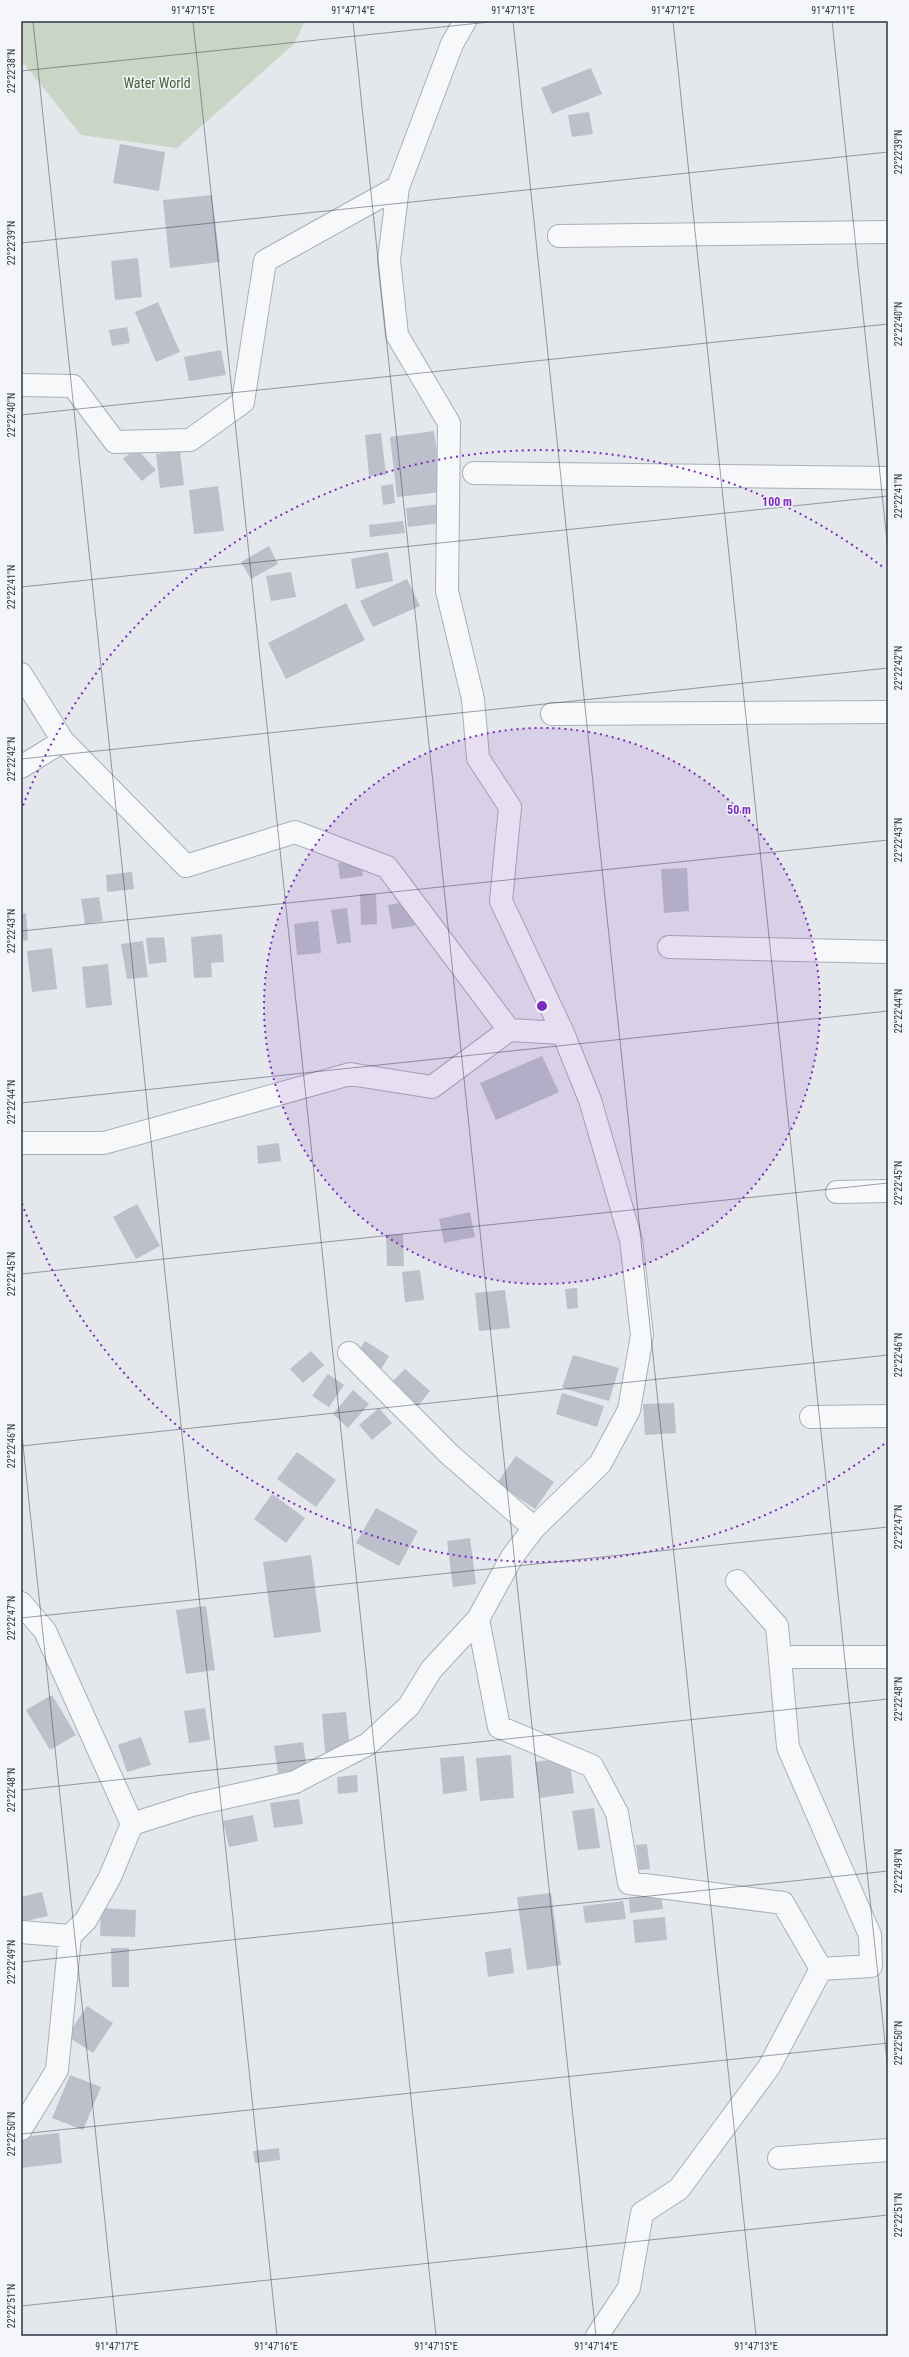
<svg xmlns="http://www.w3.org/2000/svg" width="909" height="2357" viewBox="0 0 909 2357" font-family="'Roboto Condensed',sans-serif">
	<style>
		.green { fill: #c9d6c5 }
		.building { fill: #bbc0ca }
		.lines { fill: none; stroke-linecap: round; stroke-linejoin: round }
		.street-casing { stroke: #a9aeb7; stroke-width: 24 }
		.street { stroke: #f7f8fa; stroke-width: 22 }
		.ticks { fill: none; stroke: #2b3445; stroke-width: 1; stroke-opacity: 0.45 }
		.ring { fill: none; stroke: #7b2cbf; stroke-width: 2; stroke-dasharray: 2 4 }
		.labels { text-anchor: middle; stroke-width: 3; stroke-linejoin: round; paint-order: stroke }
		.park-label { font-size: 14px; fill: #3f6138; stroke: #f4f6f9 }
		.centre { fill: #7b2cbf; stroke: #f4f6f9; stroke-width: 2 }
		.ring-label { font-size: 12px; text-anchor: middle; font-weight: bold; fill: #7b2cbf; stroke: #f4f6f9; stroke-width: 3; stroke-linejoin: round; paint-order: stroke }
		.neatline { fill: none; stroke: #2b3445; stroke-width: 1.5 }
		.ticks-label { font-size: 10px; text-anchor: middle; fill: #2b3445 }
	</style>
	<rect width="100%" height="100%" fill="#e4e7ec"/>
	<path class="green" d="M21 21H305L294 44 177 148 81 135 21 60Z"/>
	<path class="building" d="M591 68 602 94 552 114 541 88Z
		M589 112 593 134 572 137 568 115Z
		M120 144 165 152 159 191 113 183Z
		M212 195 220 262 170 268 163 200Z
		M138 258 142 297 115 300 111 261Z
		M158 302 180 352 156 362 135 312Z
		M127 327 130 343 112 346 109 330Z
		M221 350 226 375 189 381 184 357Z
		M434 431 442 492 397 497 390 437Z
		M381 433 386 475 369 476 365 435Z
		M136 448 156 470 142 481 123 459Z
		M180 451 184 485 160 488 156 454Z
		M393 484 395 503 383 505 381 486Z
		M218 486 224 531 194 534 189 490Z
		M440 504 442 523 408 527 406 508Z
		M403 521 405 533 370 537 369 525Z
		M269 546 278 564 251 579 241 562Z
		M388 552 393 581 356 589 351 559Z
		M291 572 296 597 271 601 266 576Z
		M407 579 420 606 373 627 360 601Z
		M346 603 365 640 286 679 268 643Z
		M362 861 363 876 340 879 338 863Z
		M687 868 689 911 664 913 661 869Z
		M132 872 134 889 107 892 106 875Z
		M360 894H376L377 924 361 925Z
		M99 897 103 921 85 924 81 899Z
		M411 901 415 926 392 929 388 905Z
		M347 908 351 942 337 944 331 910Z
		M26 913 28 940 21 941V914Z
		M318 921 321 953 297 955 294 924Z
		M222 934 224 962 211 963 212 977 194 978 191 937Z
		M164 937 167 962 149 964 146 938Z
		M143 941 148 977 127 979 121 944Z
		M52 948 57 989 32 992 27 951Z
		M108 964 112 1005 86 1008 82 967Z
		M542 1056 559 1092 496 1120 480 1083Z
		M279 1143 281 1161 258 1164 257 1146Z
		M137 1204 160 1246 136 1259 113 1217Z
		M470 1212 475 1237 444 1243 439 1219Z
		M403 1234 404 1266H387L386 1235Z
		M420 1270 424 1300 405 1302 402 1272Z
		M577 1288 578 1308 567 1309 565 1289Z
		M505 1290 510 1328 479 1331 475 1293Z
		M365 1341 389 1356 380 1371 355 1356Z
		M311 1351 324 1365 303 1383 290 1369Z
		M573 1355 619 1368 609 1401 562 1388Z
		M405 1369 430 1391 418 1406 392 1382Z
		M328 1374 344 1385 329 1407 312 1396Z
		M353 1390 369 1404 348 1428 333 1414Z
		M562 1393 604 1406 597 1427 556 1414Z
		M674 1403 676 1433 645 1435 643 1404Z
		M379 1408 392 1423 372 1440 359 1425Z
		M297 1452 336 1480 316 1507 277 1479Z
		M516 1456 554 1482 535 1509 497 1483Z
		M272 1494 305 1518 286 1543 254 1519Z
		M376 1508 418 1531 399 1566 356 1543Z
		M470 1538 476 1584 453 1587 447 1541Z
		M311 1555 321 1632 274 1638 263 1562Z
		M206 1606 215 1670 186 1674 176 1610Z
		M52 1695 76 1735 50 1750 26 1710Z
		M205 1708 210 1740 189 1743 184 1711Z
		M346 1712 350 1749 325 1752 322 1714Z
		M141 1737 151 1765 127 1772 118 1745Z
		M303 1742 307 1769 278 1773 274 1746Z
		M511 1755 514 1798 480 1801 476 1758Z
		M464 1756 467 1791 443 1794 440 1758Z
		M569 1757 574 1793 540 1798 535 1762Z
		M357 1775 358 1792 338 1794 337 1777Z
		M299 1799 303 1824 274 1828 270 1803Z
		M594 1808 600 1848 578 1850 572 1811Z
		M253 1815 258 1841 229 1847 223 1821Z
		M647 1844 650 1869 639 1870 636 1845Z
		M42 1892 48 1916 21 1922V1897Z
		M551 1893 561 1965 527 1970 517 1897Z
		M661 1895 663 1909 630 1913 629 1899Z
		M623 1901 626 1919 585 1923 583 1906Z
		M101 1908 136 1910 135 1937 100 1936Z
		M665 1917 667 1940 635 1943 633 1920Z
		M111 1948H129V1987H112Z
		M511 1948 514 1973 488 1977 485 1952Z
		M87 2006 113 2023 93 2053 67 2036Z
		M70 2075 101 2087 83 2130 52 2118Z
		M59 2133 62 2163 21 2168V2137Z
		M279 2148 280 2160 255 2163 253 2151Z"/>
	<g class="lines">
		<g class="street-casing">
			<path id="street" d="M465 21 452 44 398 187 389 260 397 335 449 423 447 591 473 699 478 758 510 807 501 901 563 1033 590 1100 631 1240 642 1335 629 1410 600 1464 534 1528
				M559 236 888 232
				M21 385 73 386 115 442 190 440 243 402 265 261 398 187
				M474 473 888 478
				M21 674 63 741 186 866 295 832 387 867 509 1030
				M552 714 888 712
				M21 767 63 741
				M669 947 888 952
				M21 1143H104L350 1074 432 1087 509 1030 563 1033
				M837 1192 888 1191
				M811 1417 888 1416
				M737 1581 777 1626 788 1747 870 1935 871 1966 821 1969
				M21 1603 45 1631 132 1824 192 1805 295 1782 368 1744 409 1706 431 1670 478 1619 512 1557 534 1528 449 1454 349 1353
				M478 1619 499 1727 592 1766 617 1813 629 1883 783 1903 821 1969 769 2067 679 2189 642 2213 629 2288 597 2336
				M793 1657H888
				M21 1932 70 1936
				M21 2129 57 2070 70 1936 86 1920 110 1877 132 1824
				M779 2158 888 2150"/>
		</g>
		<use href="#street" class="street"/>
	</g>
	<path class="ticks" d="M33 21 277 2336M193 21 436 2336M353 21 596 2336M513 21 756 2336M673 21 888 2071M832 21 888 550M21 71 499 21M21 243 888 152M21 415 888 324M21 587 888 496M21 759 888 668M21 931 888 840M21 1103 888 1011M21 1274 888 1183M21 1426 117 2336M21 1446 888 1355M21 1618 888 1527M21 1790 888 1699M21 1962 888 1871M21 2134 888 2043M21 2306 888 2215"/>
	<circle cx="542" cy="1006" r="278" fill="#7b2cbf" fill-opacity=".12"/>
	<g class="ring">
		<circle cx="542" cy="1006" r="278"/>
		<path d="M884 1444A556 556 0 0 1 21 1201M21 811A556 556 0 0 1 884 568"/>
	</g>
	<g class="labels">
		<g class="park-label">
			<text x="157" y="88">Water World</text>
		</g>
	</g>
	<circle cx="542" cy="1006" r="6" class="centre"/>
	<g class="ring-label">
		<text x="777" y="506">100 m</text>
		<text x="739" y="814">50 m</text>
	</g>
	<rect width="909" height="2357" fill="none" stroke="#f4f6f9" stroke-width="44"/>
	<rect x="22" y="22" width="865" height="2313" class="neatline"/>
	<g class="ticks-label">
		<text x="193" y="14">91°47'15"E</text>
		<text x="353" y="14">91°47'14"E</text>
		<text x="513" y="14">91°47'13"E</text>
		<text x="673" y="14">91°47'12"E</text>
		<text x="833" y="14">91°47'11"E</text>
		<text transform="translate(11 71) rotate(-90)" y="4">22°22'38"N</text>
		<text transform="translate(898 152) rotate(-90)" y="4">22°22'39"N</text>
		<text transform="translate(11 243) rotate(-90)" y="4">22°22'39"N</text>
		<text transform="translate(898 324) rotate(-90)" y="4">22°22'40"N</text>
		<text transform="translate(11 415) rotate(-90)" y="4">22°22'40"N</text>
		<text transform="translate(898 496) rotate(-90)" y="4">22°22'41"N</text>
		<text transform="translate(11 587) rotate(-90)" y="4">22°22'41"N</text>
		<text transform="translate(898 668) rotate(-90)" y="4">22°22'42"N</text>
		<text transform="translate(11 759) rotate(-90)" y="4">22°22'42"N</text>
		<text transform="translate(898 840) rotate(-90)" y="4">22°22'43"N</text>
		<text transform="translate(11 931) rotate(-90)" y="4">22°22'43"N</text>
		<text transform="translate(898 1011) rotate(-90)" y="4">22°22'44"N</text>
		<text transform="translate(11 1102) rotate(-90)" y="4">22°22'44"N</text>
		<text transform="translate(898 1183) rotate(-90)" y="4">22°22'45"N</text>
		<text transform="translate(11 1274) rotate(-90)" y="4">22°22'45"N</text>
		<text transform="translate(898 1355) rotate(-90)" y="4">22°22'46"N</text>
		<text transform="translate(11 1446) rotate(-90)" y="4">22°22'46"N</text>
		<text transform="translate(898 1527) rotate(-90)" y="4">22°22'47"N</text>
		<text transform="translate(11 1618) rotate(-90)" y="4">22°22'47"N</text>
		<text transform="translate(898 1699) rotate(-90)" y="4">22°22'48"N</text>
		<text transform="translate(11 1790) rotate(-90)" y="4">22°22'48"N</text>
		<text transform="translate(898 1871) rotate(-90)" y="4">22°22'49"N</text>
		<text transform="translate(11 1962) rotate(-90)" y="4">22°22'49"N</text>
		<text transform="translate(898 2043) rotate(-90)" y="4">22°22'50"N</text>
		<text transform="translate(11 2134) rotate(-90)" y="4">22°22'50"N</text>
		<text transform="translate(898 2215) rotate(-90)" y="4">22°22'51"N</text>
		<text transform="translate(11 2306) rotate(-90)" y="4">22°22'51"N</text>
		<text x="117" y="2350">91°47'17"E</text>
		<text x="276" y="2350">91°47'16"E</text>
		<text x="436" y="2350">91°47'15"E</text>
		<text x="596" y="2350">91°47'14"E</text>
		<text x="756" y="2350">91°47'13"E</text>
	</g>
</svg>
